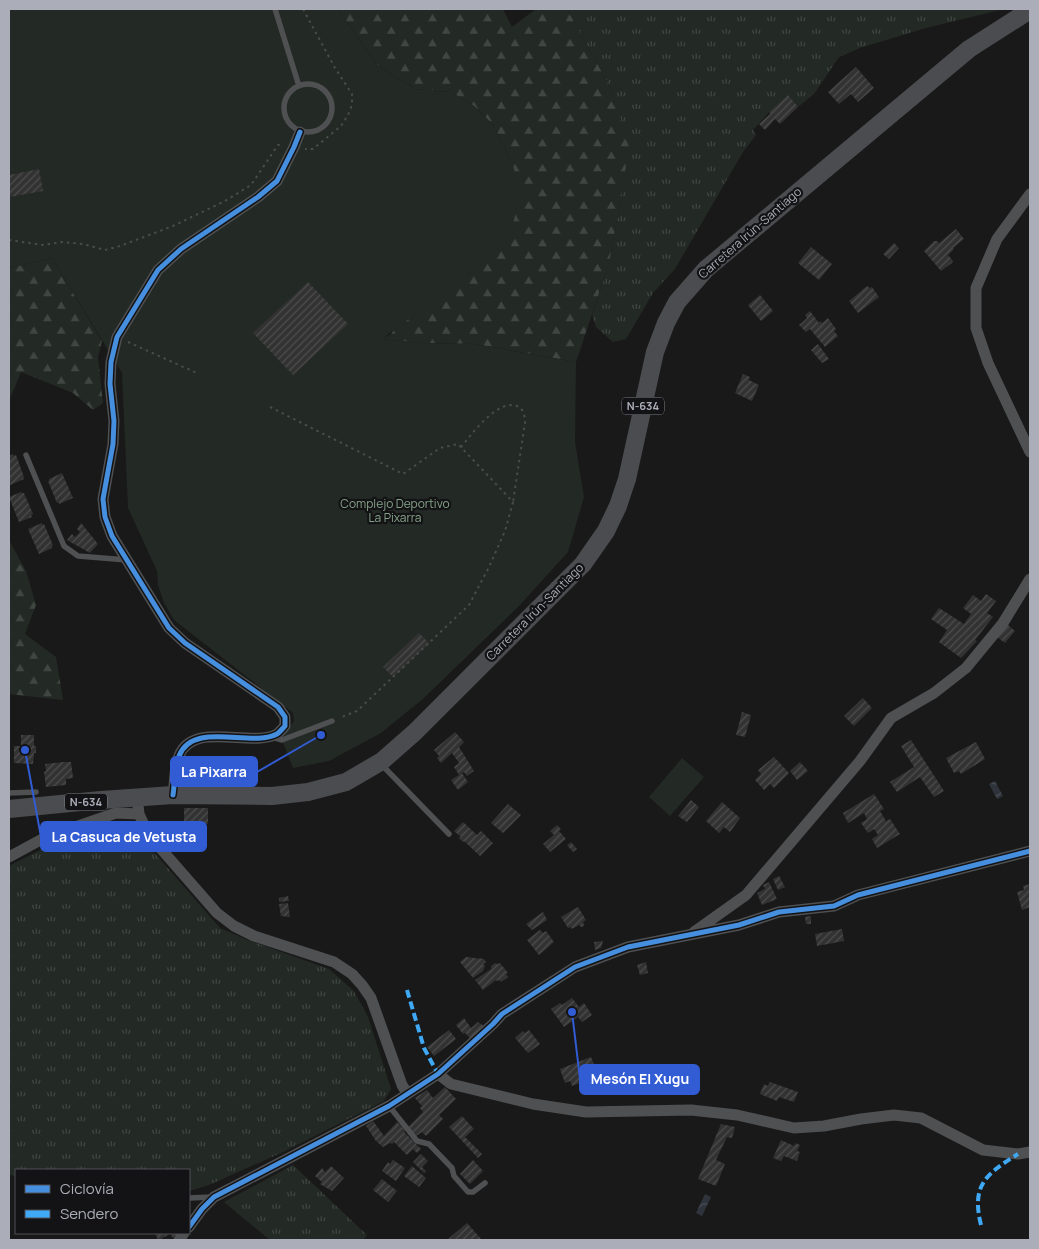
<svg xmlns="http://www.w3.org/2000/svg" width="1039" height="1249" viewBox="0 0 1039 1249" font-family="Manrope,sans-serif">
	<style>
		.grass { fill: url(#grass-tufts) }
		.forest { fill: url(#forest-firs) }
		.park { fill: #232924 }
		.water { fill: url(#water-waves) }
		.building { fill: url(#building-hatch) }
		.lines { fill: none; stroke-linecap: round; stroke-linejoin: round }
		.path { stroke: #4a4b4d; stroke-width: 2; stroke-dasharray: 2.5 4; stroke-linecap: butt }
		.service { stroke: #4f5052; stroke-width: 5.5 }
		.minor { stroke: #4f5052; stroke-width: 11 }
		.trunk { stroke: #4b4c4f; stroke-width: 18 }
		.quiet { stroke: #3fa9f5; stroke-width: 4; stroke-dasharray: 8 4; stroke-linecap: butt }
		.cycleway-casing { stroke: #131315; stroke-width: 8 }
		.cycleway { stroke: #468fdf; stroke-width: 5 }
		.labels { text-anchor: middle; stroke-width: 4.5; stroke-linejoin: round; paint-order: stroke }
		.shield { fill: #131315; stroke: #7d8087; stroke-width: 1 }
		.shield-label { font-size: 11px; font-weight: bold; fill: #abaeb8 }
		.street-label { font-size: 12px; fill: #abaeb8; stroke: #131315 }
		.park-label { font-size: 12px; fill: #84a288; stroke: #131315 }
		.leader { fill: none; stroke: #325cd3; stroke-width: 2 }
		.callout-dot { fill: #325cd3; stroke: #131315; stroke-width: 2 }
		.callout { fill: #325cd3; stroke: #325cd3; stroke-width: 2 }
		.callout-label { font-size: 14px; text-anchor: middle; font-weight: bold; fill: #fff }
	</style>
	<defs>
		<pattern id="grass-tufts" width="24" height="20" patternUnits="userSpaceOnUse" patternTransform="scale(1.25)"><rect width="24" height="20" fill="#232924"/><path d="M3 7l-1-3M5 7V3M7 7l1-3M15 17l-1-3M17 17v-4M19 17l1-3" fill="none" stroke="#404642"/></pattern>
		<pattern id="forest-firs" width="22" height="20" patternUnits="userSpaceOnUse" patternTransform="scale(1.25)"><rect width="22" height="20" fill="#232924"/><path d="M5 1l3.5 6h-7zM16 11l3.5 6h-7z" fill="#404642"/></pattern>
		<pattern id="water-waves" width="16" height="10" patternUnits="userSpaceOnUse" patternTransform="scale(1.25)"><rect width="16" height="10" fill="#2f343c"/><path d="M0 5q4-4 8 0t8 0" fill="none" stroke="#4a4f56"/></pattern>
		<pattern id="building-hatch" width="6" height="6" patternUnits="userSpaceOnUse" patternTransform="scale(1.25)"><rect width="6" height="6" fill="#323233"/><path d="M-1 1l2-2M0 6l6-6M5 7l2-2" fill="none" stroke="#4d4d4e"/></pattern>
	</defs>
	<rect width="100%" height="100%" fill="#191919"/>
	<path class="grass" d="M567 9H1004L926 28 860 48 839 57 814 94 798 107 788 96 769 112 753 130 756 135 743 152 675 269 653 293 626 339 613 342 596 327 592 315 609 263 620 204 614 94Z
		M131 826 220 928 245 939 329 969 354 991 368 1017 391 1089 384 1101 283 1152 209 1185 189 1191V1170H16V1177L9 1174V866L48 846 110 827Z
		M293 1165 367 1235 363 1240H270L224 1202Z"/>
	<path class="forest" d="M338 9H503L512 27 536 9H567L614 94 629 146 620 204 609 263 576 362 475 344 419 343 381 339 391 334 512 162 493 125 474 106 451 92 415 89 377 65Z
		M52 258 102 341 98 357 103 403 93 410 73 393 21 372 9 401V268Z
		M9 540 26 571 36 605 25 634 56 657 63 700 9 694Z"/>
	<path class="park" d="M9 9H338L377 65 415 89 451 92 474 106 493 125 512 162 520 191 514 220 493 256 382 339 419 343 475 344 576 362 575 442 584 497 568 552 519 606 424 698 381 733 329 761 293 768 282 740 284 734 294 721 293 713 174 620 164 603 158 585 157 571 128 508 122 373 52 258 9 268Z
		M682 758 704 777 670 816 649 797Z"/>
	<path class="water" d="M995 781 1003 796 997 799 989 784Z
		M705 1194 711 1197 702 1216 696 1213Z"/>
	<path class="building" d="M856 67 874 88 858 102 851 94 839 104 828 92Z
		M788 95 798 107 780 124 775 119 765 130 759 124 770 114 769 112Z
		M39 169 43 191 9 197V175Z
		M956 229 964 239 953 248 954 249 948 255 953 261 952 263 941 271 924 251 934 241H937L939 243Z
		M894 243 899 248 889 259 883 254Z
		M811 247 832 264 819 280 798 263Z
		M308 282 348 324 293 375 253 333Z
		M867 286 870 288 872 287 879 297 858 313 849 301Z
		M760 295 773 311 761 321 748 305Z
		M810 311 819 323 820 321 822 323 828 318 836 329 834 331 838 336 825 347 810 329 806 332 799 325 807 318 805 315Z
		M818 344 829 359 822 363 811 350Z
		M743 374 750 377 749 380 759 385 752 401 735 393Z
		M13 454 14 456 16 455 24 477H23L24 479 10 485 9 456Z
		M62 473 73 498 59 504V502L57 503 48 481H49V479Z
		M21 492 22 493H24L33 514 31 515 32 517 19 522 9 497Z
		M42 523V525L44 524 53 545 52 546V548L39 554 28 529Z
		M81 523 98 544 90 553 67 540 72 534 75 537 80 532 77 529Z
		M986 594 996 601 987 613 993 617 975 640 977 641 961 658 939 642 947 630 931 619 939 608 964 624 971 614 963 608 973 595 981 601Z
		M1008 625 1015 631 1005 643 997 637Z
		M419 633 429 643 393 677 383 667Z
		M863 698 872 708 854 726 844 716Z
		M742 712 751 715 745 737 736 735Z
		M455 732 464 742 459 747 474 771 467 776 464 772 462 773 468 782 458 790 451 780 459 775 454 767 459 763 452 753 441 763 437 758 439 756 434 750Z
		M21 735H34V746H36V753H34L33 764 14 763V746H21Z
		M911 740 944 791 934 797 920 777 897 792 890 782 914 767 901 746Z
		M976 742 985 759 961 774 959 771 954 773 946 758Z
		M774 757 789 773 774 788 770 784 764 790 755 780 761 774 758 770Z
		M63 762H71L73 778 66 779V785L46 787 44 772 46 771 45 764Z
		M800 762 808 771 797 780 790 771Z
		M874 794 884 809 880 811 886 821 890 819 900 834 877 848 872 839 878 835 874 829 868 833 861 823 867 819 864 813 848 823 843 813Z
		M691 800 699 807 687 822 678 816Z
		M722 802 740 818 730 832 724 827 719 833 706 821Z
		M508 804 521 815 503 833 491 823Z
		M184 808H208V824H192V826H188V824H184Z
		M463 822 477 835 481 831 493 843 480 856 464 841 463 842 459 838 461 837 454 831Z
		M557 825 561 829 559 831 566 839 550 852 543 844 554 835 550 831Z
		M571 842 577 849 573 852 567 845Z
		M779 876 785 887 778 890 773 879Z
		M769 882 777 899 762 905 757 893 765 889 763 885Z
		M1030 884V907L1022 910 1017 892 1024 890 1023 886Z
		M288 896 289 901 279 902V898Z
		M288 903 290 917 281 916 279 904Z
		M578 907 586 920 583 922 584 926 581 927 579 925 572 929 571 927 568 928 561 917Z
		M543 912 547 920 532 930 526 924Z
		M811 916V924H806L805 917Z
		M842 929 844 941 817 946 815 934Z
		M540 930 543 933 546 931 554 942 539 955 527 940Z
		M603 941 601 948 595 950 594 942Z
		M466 957 484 959 486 962 483 964 485 966 483 971 473 978 460 962Z
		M646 962 648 973 640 975 637 965Z
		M495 963 498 964 500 963 508 973 506 974 508 977 501 982 499 980 497 981 496 980 483 990 475 980 491 969V966Z
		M572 998 579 1007 584 1003 592 1015 582 1022 578 1017 564 1027 551 1009 560 1003 562 1005Z
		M464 1018 471 1028 478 1022 484 1026 471 1039 465 1033 463 1034 456 1025Z
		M449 1030 456 1039 434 1056 427 1047Z
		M529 1030 540 1044 528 1053 515 1038 523 1031 525 1033Z
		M591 1057 597 1072 584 1077 585 1081 572 1086 570 1081 565 1083 560 1069Z
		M770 1082 798 1092 794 1102 779 1097 777 1101 760 1094 764 1084 768 1086Z
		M445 1087 456 1099 439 1115 443 1119 426 1136 422 1132 416 1136 408 1127 423 1112 420 1108 422 1106 415 1098 427 1090 433 1098Z
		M462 1116 474 1129 465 1137 482 1154 478 1158 449 1127Z
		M373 1121 384 1136 397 1122 405 1130 404 1132 421 1149 417 1153 413 1149 407 1155 394 1142 392 1144 390 1143 383 1147 376 1141 366 1126Z
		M721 1124 735 1127 732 1138 727 1137 716 1160 725 1164 716 1186 698 1179Z
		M781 1140 794 1146 795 1143 800 1145 797 1151 800 1152 797 1161 784 1156 781 1161 773 1158Z
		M421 1154 428 1161 422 1167 426 1171 424 1173 413 1162Z
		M393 1160 405 1168 396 1181 382 1171 388 1162 390 1164Z
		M473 1160 483 1171 470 1184 460 1174Z
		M331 1166 344 1178 332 1191 320 1184 322 1182 315 1176 322 1168 325 1172Z
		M412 1166 426 1178 419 1187 404 1176Z
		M382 1179 397 1191 388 1202 373 1190Z
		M467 1223 482 1240H447Z
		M155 1233H178L172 1238 171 1233 167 1235V1236L162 1238 163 1240H158Z"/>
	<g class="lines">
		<path class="path" d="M303 9 335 68 352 94V105L348 115 341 126 313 149H305
			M9 240 43 245 62 242 83 244 105 250 120 246 173 226 225 201 251 185 278 145 283 144
			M128 342 199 374
			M270 407 403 474 440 448 458 444 513 502 505 531 489 567 469 605 357 711 339 718
			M461 447C472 434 497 399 517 406 524 409 525 417 525 423L513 502"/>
		<path class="service" d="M275 9 299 86
			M284 108a24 24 0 1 1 48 0a24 24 0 1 1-48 0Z
			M26 455 64 546 78 556 127 560
			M272 737 282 740 332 721
			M381 764 449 834
			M9 793 36 792
			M389 1106 417 1141 429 1144 452 1168 454 1176 468 1192H473L485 1183
			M189 1198 212 1197"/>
		<path class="minor" d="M1030 194 997 239 976 288V328L988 363 1030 452
			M173 795C175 783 174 767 179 756 193 720 251 748 277 734 280 732 283 728 285 726V717L278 707 185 643 169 628 112 536 105 517 103 499 113 444 114 421 110 384 111 362 117 337 158 270 181 249 258 197 277 181 294 147 300 132
			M137 797 139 814 148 834 217 913 234 926 254 936 334 962 352 974 362 985 371 998 402 1085 407 1093
			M9 857 46 837 116 813 139 814
			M694 932 746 895 860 761 891 718 934 693 966 668 1003 623 1030 579
			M438 1074 451 1084 533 1104 586 1112 691 1110 737 1115 794 1128 824 1126 861 1119 894 1115 921 1118 983 1150 1018 1154 1030 1152
			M189 1227 202 1209 214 1197 389 1106 438 1074 493 1024 502 1014 575 967 628 947 739 925 779 912 834 906 858 895 1030 851
			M179 1240 184 1233"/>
		<path class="trunk" d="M9 809 101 800 173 795 272 796 308 792 346 782 382 761 415 732 583 564 606 531 618 506 627 479 655 352 666 323 677 302 706 269 969 49 1030 10"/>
		<path class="quiet" d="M407 990 424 1048 438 1074
			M981 1225C971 1185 986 1174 1018 1154"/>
		<g class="cycleway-casing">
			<path id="cycleway" d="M173 795C175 783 174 767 179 756 193 720 251 748 277 734 280 732 283 728 285 726V717L278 707 185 643 169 628 112 536 105 517 103 499 113 444 114 421 110 384 111 362 117 337 158 270 181 249 258 197 277 181 294 147 300 132
				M189 1227 202 1209 214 1197 389 1106 438 1074 493 1024 502 1014 575 967 628 947 739 925 779 912 834 906 858 895 1030 851"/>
		</g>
		<use href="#cycleway" class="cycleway"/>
	</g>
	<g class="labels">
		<g class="shield">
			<rect x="622" y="397.5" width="42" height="17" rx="4"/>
			<rect x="65" y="793.5" width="42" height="17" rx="4"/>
		</g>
		<g class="shield-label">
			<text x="643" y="410">N-634</text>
			<text x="86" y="806">N-634</text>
		</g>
		<g class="street-label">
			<text transform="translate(750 233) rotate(-41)" y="4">Carretera Irún-Santiago</text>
			<text transform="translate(535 612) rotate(-45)" y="4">Carretera Irún-Santiago</text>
		</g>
		<g class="park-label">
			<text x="395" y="508">Complejo Deportivo<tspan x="395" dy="14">La Pixarra</tspan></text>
		</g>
	</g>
	<path class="leader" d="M321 735L257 772M25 750L41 837M572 1012L580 1079"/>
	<g class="callout-dot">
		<circle cx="321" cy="735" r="5"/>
		<circle cx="25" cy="750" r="5"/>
		<circle cx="572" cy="1012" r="5"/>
	</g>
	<g class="callout">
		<rect x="171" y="757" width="86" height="29" rx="5"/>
		<rect x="41" y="822" width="165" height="29" rx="5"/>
		<rect x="580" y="1065" width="119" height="29" rx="5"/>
	</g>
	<g class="callout-label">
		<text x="214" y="777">La Pixarra</text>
		<text x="124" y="842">La Casuca de Vetusta</text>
		<text x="640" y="1084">Mesón El Xugu</text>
	</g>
	<rect width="1039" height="1249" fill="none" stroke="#abaeb8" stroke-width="20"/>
	<rect x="15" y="1169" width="175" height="65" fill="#131315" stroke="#505156"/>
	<rect x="25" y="1185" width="25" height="8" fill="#468fdf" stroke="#505156"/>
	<text x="60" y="1194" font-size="15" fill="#abaeb8">Ciclovía</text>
	<rect x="25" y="1210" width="25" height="8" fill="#3fa9f5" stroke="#505156"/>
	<text x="60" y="1219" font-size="15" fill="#abaeb8">Sendero</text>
</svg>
